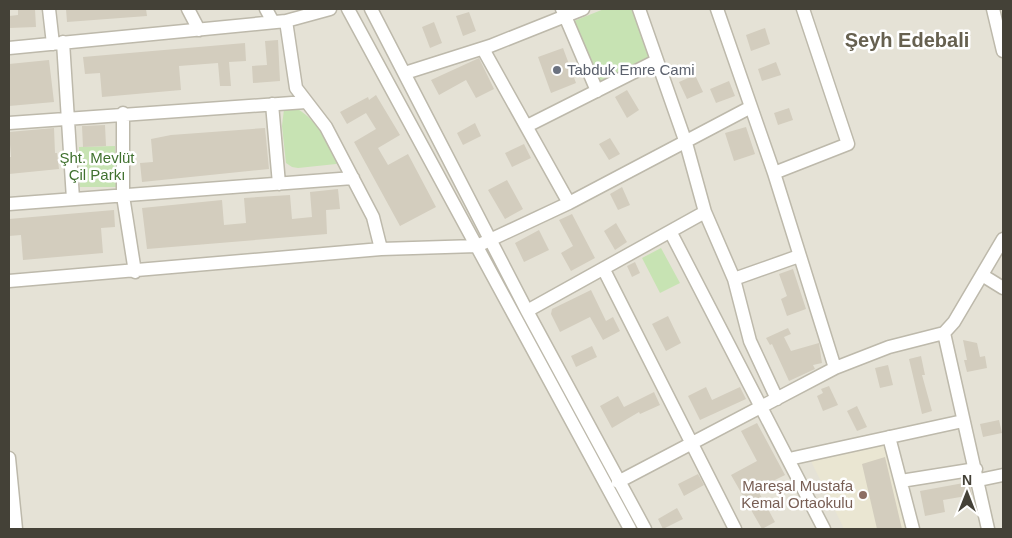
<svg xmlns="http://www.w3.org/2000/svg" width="1012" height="538" viewBox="0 0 1012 538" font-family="Arial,sans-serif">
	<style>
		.residential { fill: #e5e2d6 }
		.education { fill: #eae6d2 }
		.green { fill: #c7e3b3 }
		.building { fill: #d3cdbe }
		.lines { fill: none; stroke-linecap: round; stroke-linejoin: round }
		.minor-casing { stroke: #bdb9ab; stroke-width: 15 }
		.minor { stroke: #fff; stroke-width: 12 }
		.worship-dot { fill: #6b7280; stroke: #fff; stroke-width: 2 }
		.education-dot { fill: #8d6e63; stroke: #fff; stroke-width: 2 }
		.labels { text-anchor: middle; stroke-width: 5; stroke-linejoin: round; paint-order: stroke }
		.worship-label { font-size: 15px; fill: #5b616d; stroke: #fff; text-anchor: start }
		.park-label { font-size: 15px; fill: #40712f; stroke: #fff }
		.education-label { font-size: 15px; fill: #785e54; stroke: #fff; text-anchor: end }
		.district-label { font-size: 20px; font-weight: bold; fill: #66604f; stroke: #fff }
	</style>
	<rect width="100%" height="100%" fill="#f2f0e7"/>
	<path class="residential" d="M9 9H1003V529H9Z"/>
	<path class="education" d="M886 442 907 529H844L811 461Z"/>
	<path class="green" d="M604 9H634L649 58 600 81 574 21Z
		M293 106C317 120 327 138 338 163L336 164 298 168 292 167 286 163 282 126 284 109Z
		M115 146 116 187H80L79 147Z
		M661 248 680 283 660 293 642 258Z"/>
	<path class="building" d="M18 9H35L36 27 9 28V16L18 15Z
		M66 9H146L147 16 67 22Z
		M469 12 476 31 463 36 456 16Z
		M434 22 442 43 430 48 422 27Z
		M765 28 770 44 751 51 746 35Z
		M278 40 280 81 253 83 252 66 267 65 265 41Z
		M245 43 246 61 229 62 231 86H220L218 63 179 66 181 90 102 97 100 73 85 74 83 57Z
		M563 48 576 83 551 93 538 57Z
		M479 58 494 89 476 98 466 80 439 95 431 80Z
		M49 60 54 102 9 106V64Z
		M776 62 781 75 762 81 758 69Z
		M695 75 703 92 687 99 679 82Z
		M729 81 735 96 716 103 710 89Z
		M627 90 639 110 627 118 615 97Z
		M376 95 400 135 378 148 388 165 408 154 436 207 400 226 354 142 376 129 366 113 347 124 340 112 368 97 369 100Z
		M789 108 793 120 778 125 774 113Z
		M475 123 481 136 463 145 457 133Z
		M105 125 106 146 83 147 82 126Z
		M746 127 755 154 734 161 725 133Z
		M54 128 55 153H57L59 169 9 174V157H11L9 132Z
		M265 128 269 169 142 182 140 163 153 162 151 139 171 135Z
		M610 138 620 154 609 160 599 144Z
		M524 144 531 158 512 167 505 153Z
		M507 180 523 209 505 219 488 190Z
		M622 187 630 205 618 210 610 194Z
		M338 189 340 209 326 210 327 234 147 249 142 208 222 200 224 225 246 223 244 198 290 195 292 219 312 217 310 192Z
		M114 210 115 227 101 228 103 253 23 260 21 235 9 236V219Z
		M572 214 595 258 571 271 561 253 573 246 559 220Z
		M616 223 627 242 615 250 604 231Z
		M539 230 549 250 524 262 515 243Z
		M635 262 640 273 632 277 627 266Z
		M793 269 806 309 787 316 781 299 787 296 779 274Z
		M591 290 606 321 613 317 620 331 603 340 590 317 560 332 551 314 552 309Z
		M668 316 681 343 666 351 652 324Z
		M788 328 791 334 784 337 791 351 819 343 822 363 813 365 815 369 789 381 772 344 770 345 766 338Z
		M963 340 977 343 980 357 985 356 987 368 967 372 964 360H967Z
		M592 346 597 357 576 367 571 356Z
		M921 356 925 375H922L932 411 922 414 909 359Z
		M888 365 893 385 880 388 875 368Z
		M829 386 838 405 823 411 817 396 823 393 821 389Z
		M706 387 712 400 740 387 746 399 700 420 688 396Z
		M654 392 660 405 640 414 639 412 612 428 600 406 618 396 624 407Z
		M857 406 867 427 857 431 847 411Z
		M999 420 1002 433 983 437 980 424Z
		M757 423 785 475 757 489 775 522 762 529 731 475 757 461 741 431Z
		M885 457 902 529H877L862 464Z
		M698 474 704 485 684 496 678 484Z
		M969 482 972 495 943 500 945 512 925 516 920 491Z
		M677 508 683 519 663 529 658 519Z"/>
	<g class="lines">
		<g class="minor-casing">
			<path id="minor" d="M49 9 53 44
				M188 9 199 30
				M266 9 273 22
				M348 9 630 529
				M371 9 527 311 645 529
				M562 9 597 91
				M639 9 686 143 705 212 734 279 750 341 777 399
				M717 9 774 173 835 368
				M993 9 1003 51
				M286 21 296 88 326 127 373 217 381 249
				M63 42 73 199
				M9 48 286 21 330 9
				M483 49 569 203
				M405 73 490 46 583 9
				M272 104 279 184
				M123 113V196L135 272
				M9 123 306 102
				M527 126 656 61
				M774 173 848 144 803 9
				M9 204 353 178
				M671 233 824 529
				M604 270 735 529
				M982 275 1003 288
				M734 279 799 256
				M9 281 381 249 477 246 569 203 751 107
				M527 311 705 212
				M944 333 988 529
				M889 437 913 529
				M9 458 16 529
				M789 459 963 421
				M979 480 1003 475
				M901 481 976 469
				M618 482 835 368 889 347 944 333 954 322 1003 239"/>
		</g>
		<use href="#minor" class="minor"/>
	</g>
	<circle class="worship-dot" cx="557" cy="70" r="5"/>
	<circle class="education-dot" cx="863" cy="495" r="5"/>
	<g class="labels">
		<g class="worship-label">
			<text x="567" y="75">Tabduk Emre Cami</text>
		</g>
		<g class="park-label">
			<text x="97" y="163">Şht. Mevlüt<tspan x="97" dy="17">Çil Parkı</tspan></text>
		</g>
		<g class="education-label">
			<text x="853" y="491">Mareşal Mustafa<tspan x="853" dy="17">Kemal Ortaokulu</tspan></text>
		</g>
		<g class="district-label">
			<text x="907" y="47">Şeyh Edebali</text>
		</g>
	</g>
	<rect width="1012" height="538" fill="none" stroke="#444137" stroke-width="20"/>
	<g transform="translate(967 493)" stroke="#ffffff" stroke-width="4" paint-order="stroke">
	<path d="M0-4L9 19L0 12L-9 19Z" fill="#444137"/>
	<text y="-8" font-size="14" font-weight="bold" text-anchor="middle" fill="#444137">N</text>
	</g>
</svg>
